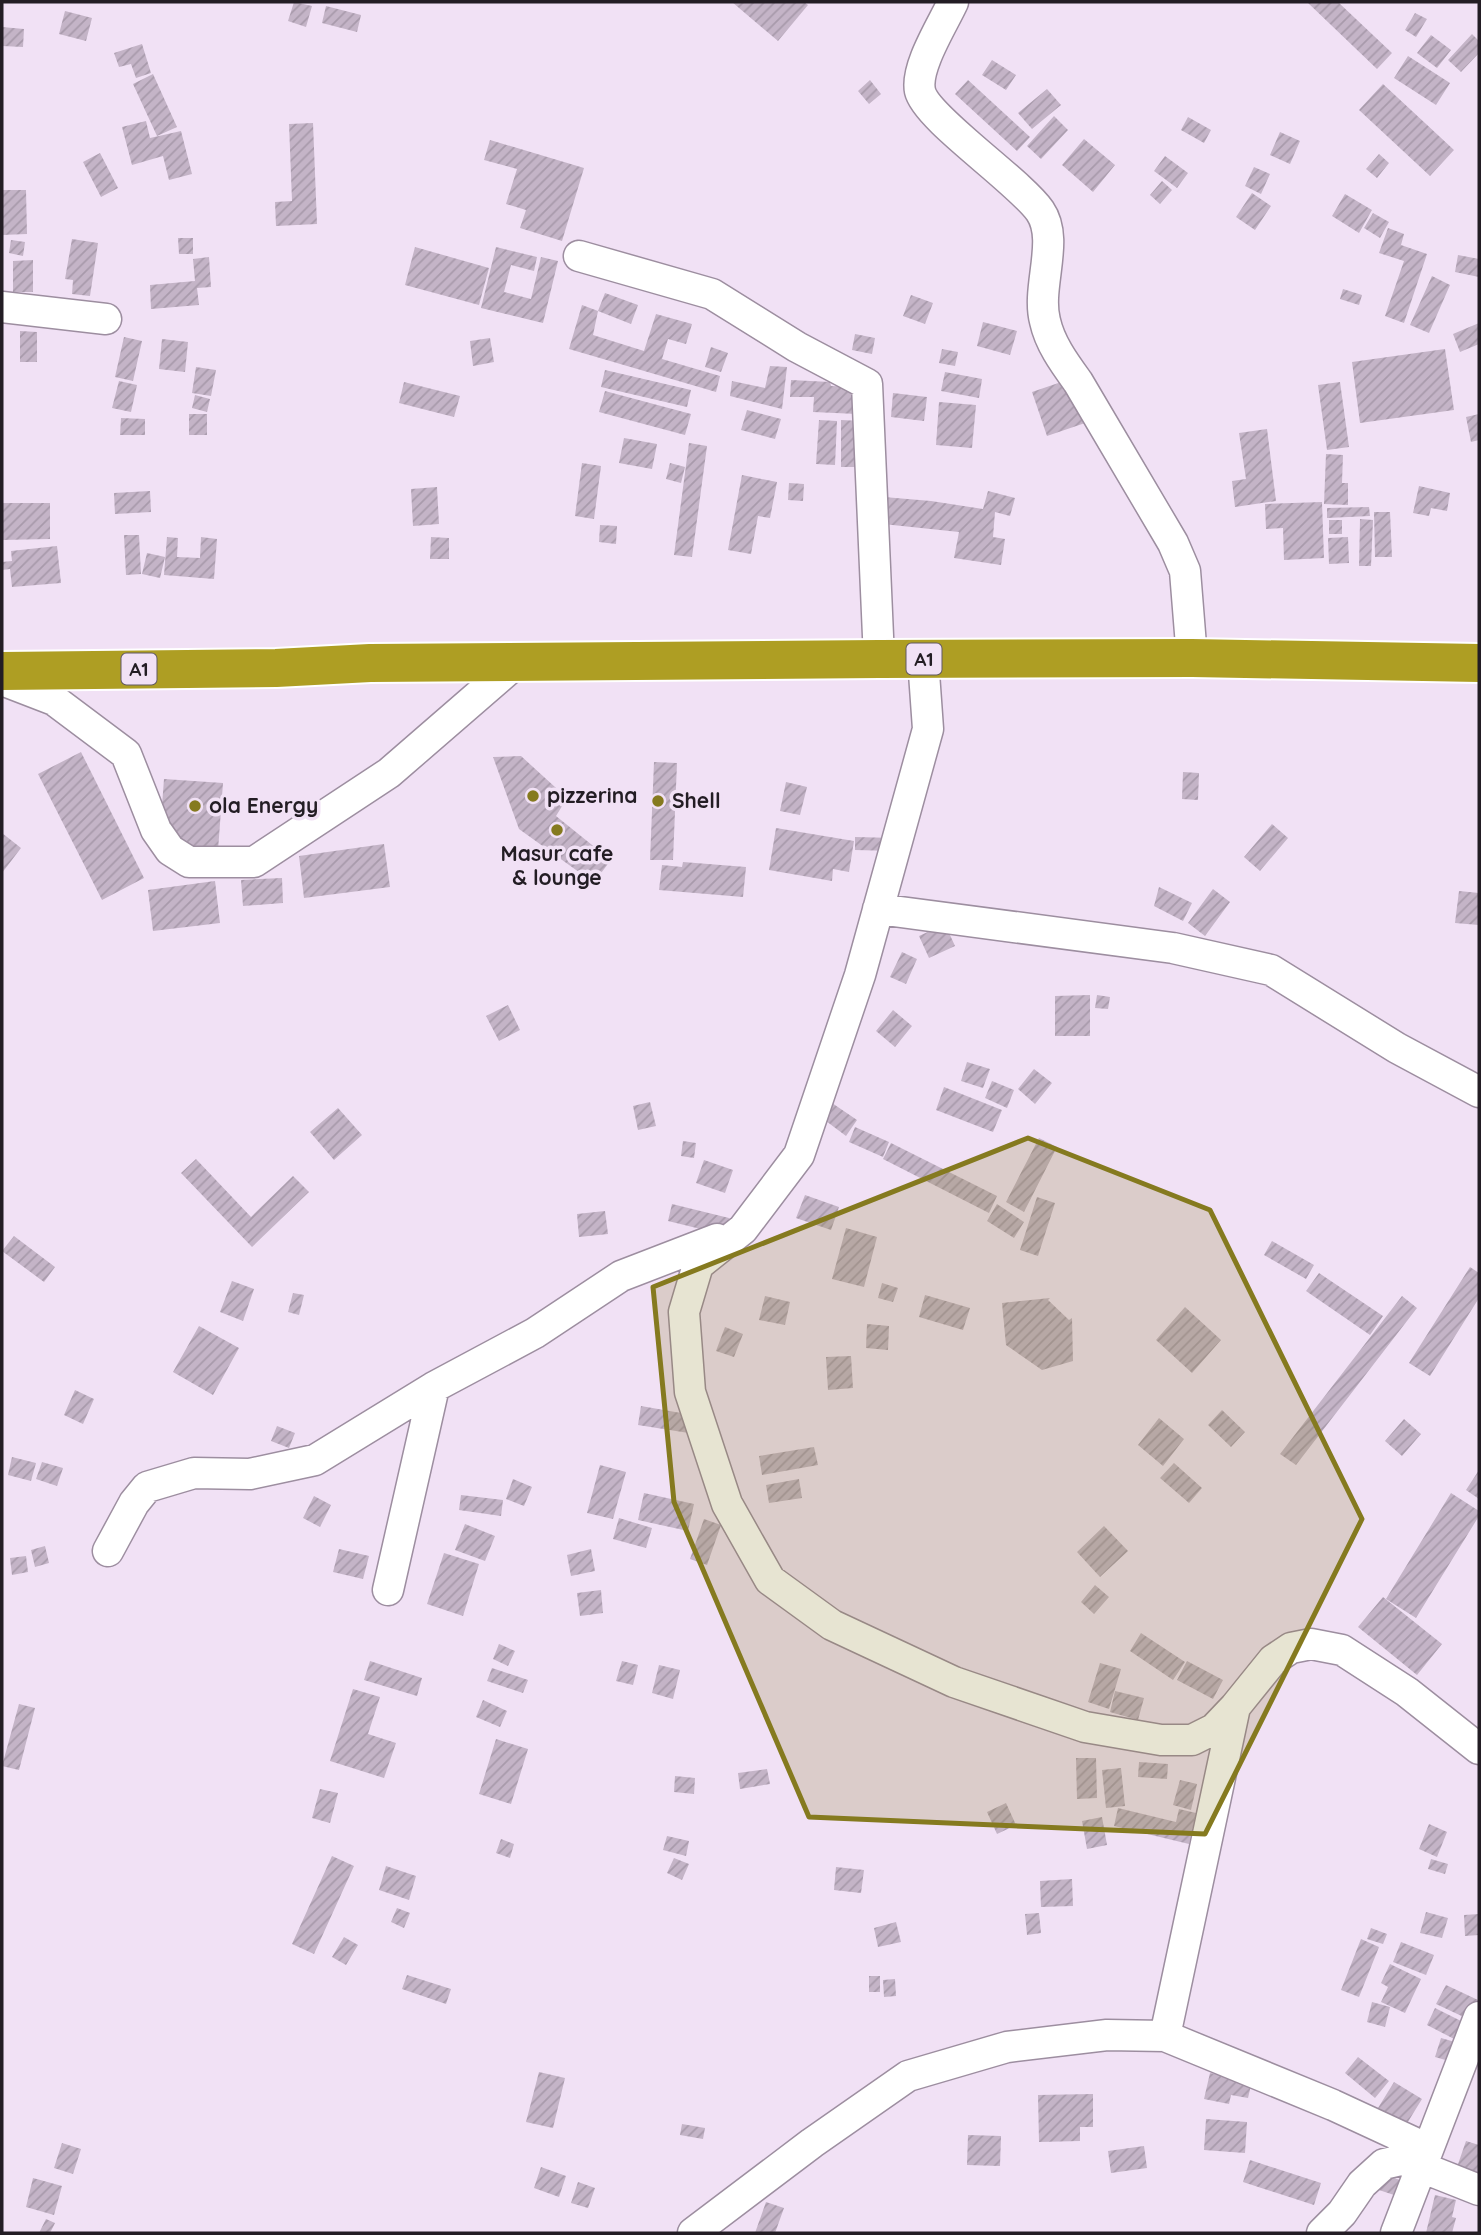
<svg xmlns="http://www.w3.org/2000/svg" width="1481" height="2235" viewBox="0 0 1481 2235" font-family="Quicksand,sans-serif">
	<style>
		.building { fill: url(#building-hatch) }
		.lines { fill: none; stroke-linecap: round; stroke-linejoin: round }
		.minor-casing { stroke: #9d8ea0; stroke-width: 33 }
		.highway-casing { stroke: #fff; stroke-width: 42 }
		.minor { stroke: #fff; stroke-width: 30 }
		.highway { stroke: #ae9e23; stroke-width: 38 }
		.marked { fill: #857a1f; fill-opacity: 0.2; stroke: #857a1f; stroke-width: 5; stroke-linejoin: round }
		.poi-dot { fill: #857a1f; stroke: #f1e1f5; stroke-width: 2.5 }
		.labels { text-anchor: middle; stroke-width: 7; stroke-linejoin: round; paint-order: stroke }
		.shield { fill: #f1e1f5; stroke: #615863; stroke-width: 2 }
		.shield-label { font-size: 19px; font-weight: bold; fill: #231d24 }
		.poi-label { font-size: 21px; font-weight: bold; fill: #231d24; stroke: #f1e1f5; text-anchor: start }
	</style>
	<defs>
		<pattern id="building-hatch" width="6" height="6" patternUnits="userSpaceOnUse" patternTransform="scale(1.75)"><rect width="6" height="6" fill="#c4b4c7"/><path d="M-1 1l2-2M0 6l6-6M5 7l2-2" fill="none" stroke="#a89aab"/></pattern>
	</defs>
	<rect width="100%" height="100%" fill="#f1e1f5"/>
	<path class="building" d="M294 2 312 6 306 27 288 21Z
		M732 2H804L808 5 778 41Z
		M1307 2H1338L1392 53 1377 69Z
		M326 6 361 15 357 32 322 23Z
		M65 11 92 18 86 41 59 34Z
		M1415 13 1427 19 1416 37 1405 30Z
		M2 27 24 29 23 47 2 46Z
		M1472 34 1479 41V53L1461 72 1448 60Z
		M1431 35 1451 50 1437 68 1417 53Z
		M142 44 151 73 136 78 131 64 119 67 114 53Z
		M1408 56 1450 83 1436 105 1394 78Z
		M992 60 1016 75 1006 90 982 75Z
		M153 74 177 127 157 136 133 84Z
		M870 80 881 94 869 104 858 91Z
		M968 80 1030 137 1017 151 955 94Z
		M1383 84 1454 150 1430 176 1359 110Z
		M1047 89 1061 105 1032 129 1018 113Z
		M1054 116 1068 130 1041 159 1027 146Z
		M1188 117 1211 130 1204 143 1181 130Z
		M146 121 150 138 181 131 192 174 169 180 163 156 132 165 122 127Z
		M313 123 317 224 276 226 275 202 292 201 289 124Z
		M1280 132 1300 141 1290 164 1270 155Z
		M1084 139 1115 165 1093 192 1062 165Z
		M490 140 584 168 562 241 520 228 526 210 506 204 517 169 484 160Z
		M100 153 118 188 101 197 83 162Z
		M1379 154 1389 163 1377 178 1366 169Z
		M1165 156 1188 173 1177 188 1154 171Z
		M1254 167 1270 174 1261 194 1245 186Z
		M1162 181 1172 190 1160 204 1150 195Z
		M2 190H26L27 234 2 235Z
		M1252 193 1271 206 1255 230 1236 217Z
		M1345 194 1372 210 1359 233 1332 216Z
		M1373 213 1389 222 1380 238 1364 228Z
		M1388 228 1404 234 1401 245 1427 254 1404 323 1385 316 1404 261 1379 253Z
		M178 238H193V254H179Z
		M72 239 98 243 90 296 72 294 73 280 65 279Z
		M11 240 25 242 23 256 9 253Z
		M415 247 489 268 479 305 405 285Z
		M496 247 537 257 534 271 511 265 504 292 531 299 541 257 558 261 543 323 481 308Z
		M1458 255 1479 259V277L1455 272Z
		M209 257 211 287 197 288 199 305 151 309 150 285 195 281 193 259Z
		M33 260V292H13V261Z
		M1432 276 1450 285 1429 333 1410 325Z
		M1343 289 1362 295 1359 305 1340 299Z
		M605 293 638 305 631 324 598 311Z
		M911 295 933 303 925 324 903 316Z
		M582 305 598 311 593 335 644 351 656 314 692 324 686 344 668 339 662 359 720 376 716 392 569 349Z
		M983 322 1017 331 1010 355 977 346Z
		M1479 323V344L1460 352 1453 334Z
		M20 331 37 332V362H20Z
		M855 334 875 338 872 354 852 350Z
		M124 337 142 341 133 381 115 377Z
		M490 338 494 362 473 366 470 341Z
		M162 339 188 342 185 372 159 369Z
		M711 347 728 353 721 372 705 367Z
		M942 349 958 352 955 366 939 363Z
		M1445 349 1454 410 1360 423 1352 362Z
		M770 366 787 367 782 409 730 396 732 381 765 388Z
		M196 367 216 370 211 396 192 393Z
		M605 370 691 390 687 407 601 387Z
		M945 372 982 379 979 398 941 391Z
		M1073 378 1088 422 1047 436 1032 392Z
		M791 380 830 382 831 386 858 387 857 414 813 412 814 397H790Z
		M119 381 137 385 131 412 112 408Z
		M404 382 460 396 454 417 399 403Z
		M1340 382 1349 447 1327 450 1318 385Z
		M605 391 691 414 685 435 599 412Z
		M893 393 927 397 924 421 891 417Z
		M195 395 210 399 207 412 192 408Z
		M939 402 976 405 972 448 936 445Z
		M747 410 781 419 775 439 741 430Z
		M189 414H207V435H189Z
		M1479 414V440L1471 442 1466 417Z
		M121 418 145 419V435H120Z
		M819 420 837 421 835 465 816 464Z
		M841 420 861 421V467H841Z
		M1267 429 1276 501 1235 507 1232 481 1246 479 1239 433Z
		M624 438 657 444 652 469 619 463Z
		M689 443 707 446 692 557 674 555Z
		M1326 454 1343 455 1342 483H1348V505L1324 504Z
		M582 463 601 466 594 519 575 516Z
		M670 463 685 467 681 483 666 479Z
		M742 475 777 482 770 518 758 516 751 554 728 550Z
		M789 483 804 484 803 501 788 500Z
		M1419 486 1450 493 1447 511 1431 508 1429 516 1413 513Z
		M437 487 439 524 413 526 411 489Z
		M150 491 151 512 115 514 114 493Z
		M988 491 1015 498 1010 516 995 512 993 537 1005 539 1001 565 954 558 959 532 883 524 884 497 931 501 983 509Z
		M1322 502 1324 558 1284 560 1283 528 1266 529 1265 504Z
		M2 503H50V539L2 540Z
		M1369 507 1370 516 1327 518V508Z
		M1374 512H1390L1392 557H1375Z
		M1360 519 1373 520 1371 566H1359Z
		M1329 520H1342V534H1329Z
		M600 525 617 526 616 544 599 542Z
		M124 535H139L141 574 126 575Z
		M167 537 178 538 177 557 200 558 201 537 217 539 214 579 164 575Z
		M431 537 449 538V559H430Z
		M1348 537 1349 563 1329 564 1328 538Z
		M57 546 61 583 12 587 10 569 2 570V562L12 561 11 551Z
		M147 553 165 557 160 578 142 574Z
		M81 752 144 878 102 900 38 774Z
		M521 756 567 798 556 816 597 849 602 844 614 856 598 877 586 871 583 875 519 829 493 757Z
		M654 762 677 763 673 860H650Z
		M1183 772 1199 773 1198 800 1182 799Z
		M164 779 223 783 217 864 158 859Z
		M786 782 807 787 800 815 780 811Z
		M1272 824 1288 838 1260 871 1244 857Z
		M776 828 854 841 849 872 833 869 832 881 769 870Z
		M2 833 21 848 2 873Z
		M855 837 895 838 894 851 855 850Z
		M384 844 390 887 304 898 299 856Z
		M683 862 746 867 743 897 659 890 662 865 682 867Z
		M282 878 283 903 243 906 241 880Z
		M215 881 220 923 153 931 148 890Z
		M1159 887 1192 903 1183 921 1154 906Z
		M1213 889 1230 902 1205 936 1188 923Z
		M1459 891 1479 893V925L1455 923Z
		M945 924 955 946 929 958 919 936Z
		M902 952 917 959 906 984 890 977Z
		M1090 995V1036H1055V996Z
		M1097 995 1110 997 1108 1009 1095 1008Z
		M508 1005 520 1030 499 1041 486 1016Z
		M893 1010 912 1026 895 1047 876 1031Z
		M967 1062 990 1069 983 1088 961 1081Z
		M1034 1069 1052 1083 1035 1104 1018 1089Z
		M992 1081 1014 1090 1007 1108 985 1098Z
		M944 1087 1002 1110 993 1132 936 1110Z
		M650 1102 656 1126 638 1130 633 1106Z
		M832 1103 857 1120 846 1136 822 1118Z
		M338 1108 362 1135 334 1160 310 1132Z
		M855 1127 889 1142 883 1157 849 1142Z
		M1039 1138 1057 1147 1024 1212 1006 1202Z
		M683 1141 696 1143 694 1158 681 1156Z
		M891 1143 997 1196 989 1213 883 1159Z
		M196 1159 251 1217 293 1176 309 1192 252 1247 181 1173Z
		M704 1160 733 1170 725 1193 696 1183Z
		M805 1195 839 1207 831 1230 796 1218Z
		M1037 1197 1055 1203 1038 1256 1020 1250Z
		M672 1204 729 1218 725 1235 668 1221Z
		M997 1204 1024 1222 1014 1238 987 1221Z
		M605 1211 608 1234 579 1237 577 1214Z
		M846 1228 877 1237 864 1287 832 1279Z
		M14 1236 55 1267 44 1282 2 1251Z
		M1272 1241 1314 1265 1306 1279 1264 1255Z
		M1470 1267 1479 1273V1298L1430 1376 1409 1363Z
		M1319 1273 1383 1316 1370 1335 1306 1291Z
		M232 1281 254 1289 243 1321 220 1312Z
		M882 1283 898 1288 893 1302 878 1298Z
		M293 1293 304 1295 299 1315 288 1312Z
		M925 1295 970 1308 963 1330 919 1317Z
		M765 1296 790 1302 785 1325 759 1320Z
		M1402 1296 1417 1308 1296 1465 1280 1454Z
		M1050 1298 1048 1300 1069 1320 1072 1318 1073 1361 1042 1370 1006 1345 1002 1303Z
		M1185 1307 1221 1340 1192 1373 1156 1340Z
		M867 1324 889 1326 888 1350 866 1348Z
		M199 1326 239 1348 213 1395 173 1372Z
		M725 1327 743 1334 734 1357 716 1351Z
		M851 1356 853 1388 828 1390 826 1357Z
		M75 1390 94 1399 83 1424 64 1415Z
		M641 1406 698 1416 695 1434 638 1425Z
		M1222 1410 1245 1432 1231 1447 1208 1425Z
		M1159 1418 1184 1439 1163 1466 1138 1445Z
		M1404 1419 1421 1434 1402 1456 1385 1441Z
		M277 1426 295 1433 289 1448 271 1441Z
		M814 1447 818 1465 762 1475 759 1456Z
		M12 1457 36 1463 31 1481 8 1475Z
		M42 1462 63 1468 57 1486 36 1479Z
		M1174 1463 1202 1488 1189 1503 1160 1478Z
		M600 1465 626 1472 613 1519 587 1513Z
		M1479 1470V1499L1466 1490Z
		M513 1479 532 1487 524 1506 506 1499Z
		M799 1479 802 1498 769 1503 766 1485Z
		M644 1493 694 1504 688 1531 638 1520Z
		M1451 1493 1479 1511V1516L1416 1618 1386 1599Z
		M461 1495 503 1500 501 1516 459 1510Z
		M314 1496 331 1505 320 1527 303 1518Z
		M619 1518 652 1528 646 1548 613 1539Z
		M704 1519 721 1525 707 1565 690 1559Z
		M465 1524 495 1536 485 1561 455 1550Z
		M1104 1526 1128 1551 1100 1577 1077 1552Z
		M45 1546 49 1563 35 1567 31 1550Z
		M339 1549 369 1556 363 1579 333 1572Z
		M591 1549 595 1571 571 1576 567 1555Z
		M444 1553 479 1564 463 1616 427 1604Z
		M26 1556 28 1572 12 1575 10 1558Z
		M1095 1585 1109 1597 1094 1614 1081 1602Z
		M601 1590 603 1613 580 1616 577 1593Z
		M1383 1597 1442 1644 1417 1675 1358 1627Z
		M1141 1633 1185 1662 1173 1680 1130 1651Z
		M499 1644 515 1651 508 1666 493 1659Z
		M370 1661 422 1678 417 1696 364 1680Z
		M622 1661 638 1665 633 1685 616 1681Z
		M1187 1661 1223 1680 1213 1699 1177 1680Z
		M1100 1663 1121 1669 1109 1709 1088 1702Z
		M659 1665 680 1670 673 1699 652 1693Z
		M492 1668 528 1680 523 1693 487 1681Z
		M353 1689 380 1697 368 1734 396 1743 384 1778 330 1761Z
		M1115 1691 1144 1698 1138 1720 1110 1712Z
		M483 1700 507 1711 500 1727 476 1717Z
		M19 1704 35 1708 19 1770 2 1766Z
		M496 1739 528 1749 511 1804 479 1794Z
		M1076 1758H1096L1097 1798 1077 1799Z
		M1139 1762 1168 1764 1167 1779 1138 1777Z
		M1121 1768 1125 1806 1106 1808 1102 1770Z
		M767 1769 770 1784 740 1789 738 1773Z
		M675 1776 695 1778 694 1794 674 1792Z
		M1180 1780 1197 1784 1191 1810 1173 1805Z
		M320 1789 338 1793 330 1823 312 1818Z
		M1006 1803 1016 1825 997 1834 987 1812Z
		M1118 1808 1176 1822 1179 1809 1196 1813 1189 1844 1114 1826Z
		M1102 1817 1107 1845 1087 1849 1082 1821Z
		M1429 1824 1447 1832 1437 1857 1419 1849Z
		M667 1836 689 1841 686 1856 663 1850Z
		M501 1839 514 1844 510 1858 496 1853Z
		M332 1856 354 1866 314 1954 292 1944Z
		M674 1858 689 1864 682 1880 667 1873Z
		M1431 1859 1448 1864 1445 1874 1428 1869Z
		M386 1866 416 1876 409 1900 379 1890Z
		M836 1867 864 1870 861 1893 834 1890Z
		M1072 1879 1073 1906 1041 1907 1040 1881Z
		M397 1908 410 1913 404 1928 391 1922Z
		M1426 1912 1448 1918 1442 1938 1420 1933Z
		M1039 1913 1041 1933 1027 1935 1025 1914Z
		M1479 1914V1935L1465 1936 1464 1915Z
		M896 1922 901 1942 878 1947 874 1928Z
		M1371 1928 1387 1934 1383 1944 1367 1939Z
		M344 1937 358 1945 346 1965 332 1957Z
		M1361 1939 1379 1947 1359 1997 1341 1990Z
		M1401 1942 1434 1955 1426 1975 1393 1962Z
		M1390 1964 1421 1979 1405 2013 1381 2002 1388 1987 1381 1983Z
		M407 1975 451 1989 446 2004 402 1989Z
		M869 1976H880V1992H869Z
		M895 1979 896 1996 884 1997 883 1980Z
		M1446 1985 1478 2000 1468 2019 1436 2004Z
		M1372 2002 1390 2007 1385 2027 1367 2022Z
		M1435 2008 1467 2024 1458 2041 1427 2025Z
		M1441 2038 1455 2042 1449 2061 1435 2057Z
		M1358 2057 1389 2081 1375 2098 1345 2073Z
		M539 2072 565 2078 553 2128 526 2122Z
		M1210 2073 1252 2081 1248 2098 1231 2095 1229 2104 1204 2099Z
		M1394 2082 1422 2099 1406 2125 1378 2108Z
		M1093 2094V2127H1080V2141L1039 2142 1038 2095Z
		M1206 2119 1247 2122 1245 2153 1204 2150Z
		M682 2124 705 2128 703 2139 680 2135Z
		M968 2135 1001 2136 1000 2166 967 2165Z
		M1466 2141 1479 2145V2174L1457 2167Z
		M62 2143 81 2149 73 2174 54 2168Z
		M1144 2146 1147 2168 1111 2173 1108 2151Z
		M1250 2160 1321 2183 1314 2205 1243 2182Z
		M541 2167 566 2176 559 2197 534 2188Z
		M1384 2174 1405 2182 1400 2197 1379 2190Z
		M33 2178 62 2186 54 2215 26 2207Z
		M578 2182 595 2188 588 2208 571 2203Z
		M1435 2195 1456 2200 1452 2217 1456 2218 1452 2233H1426Z
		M766 2202 784 2208 775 2233H755Z
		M46 2219 55 2223 50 2233H39Z"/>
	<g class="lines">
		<g class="minor-casing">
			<path id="minor" d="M953 2C943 24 915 67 920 91 926 118 1019 181 1040 211 1060 240 1036 287 1045 321 1050 344 1065 364 1078 382L1173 543 1185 571 1192 658
				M579 256 712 294 797 347 867 384 879 659
				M2 307 106 319
				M923 659 928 729 860 975 799 1155 743 1229 698 1265 684 1312 690 1392 727 1504 770 1580 832 1625 954 1682 1085 1727 1161 1740H1192L1214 1729 1235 1707 1273 1660 1291 1648 1311 1644 1342 1650 1407 1692 1479 1749
				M2 680 54 700 126 754 156 830 170 850 189 862H254L389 773 517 662
				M878 909 1173 948 1271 970 1397 1048 1479 1092
				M108 1551 134 1503 147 1487 194 1473 250 1474 315 1460 434 1387 535 1333 621 1276 717 1239
				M388 1590 434 1387
				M1165 2036 1235 1707
				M1421 2167 1479 2190
				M693 2233 812 2143 908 2076 1007 2047 1107 2035 1165 2036 1333 2105 1428 2149
				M1322 2233 1342 2213 1362 2184 1384 2164 1410 2158H1424
				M1396 2233 1479 2017"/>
		</g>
		<g class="highway-casing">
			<path id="highway" d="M2 671 276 668 370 663 879 659 1192 658 1479 663"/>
		</g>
		<use href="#minor" class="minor"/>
		<use href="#highway" class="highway"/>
	</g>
	<path class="marked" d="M1028 1138 1210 1210 1362 1519 1205 1834 809 1817 674 1502 653 1287Z"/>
	<g class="poi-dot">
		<circle cx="533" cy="796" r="7"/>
		<circle cx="658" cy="801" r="7"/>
		<circle cx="195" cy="806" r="7"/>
		<circle cx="557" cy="830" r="7"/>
	</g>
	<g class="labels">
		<g class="shield">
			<rect x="906.5" y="643.5" width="35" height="31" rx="5"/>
			<rect x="121.5" y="653.5" width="35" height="31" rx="5"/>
		</g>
		<g class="shield-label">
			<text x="924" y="666">A1</text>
			<text x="139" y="676">A1</text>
		</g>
		<g class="poi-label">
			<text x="547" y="803">pizzerina</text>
			<text x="672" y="808">Shell</text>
			<text x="209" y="813">ola Energy</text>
			<text x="557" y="861" text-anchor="middle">Masur cafe<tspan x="557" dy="24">&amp; lounge</tspan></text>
		</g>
	</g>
	<rect width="1481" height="2235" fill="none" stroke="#231d24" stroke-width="7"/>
</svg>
